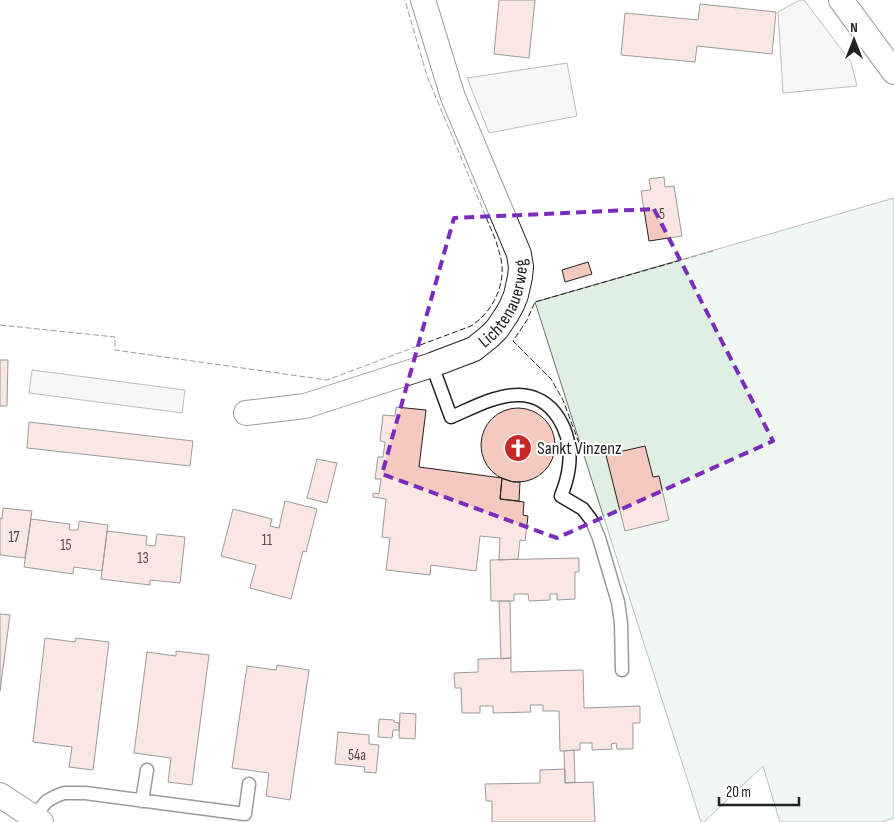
<svg xmlns="http://www.w3.org/2000/svg" width="894" height="822" viewBox="0 0 894 822" font-family="'Sofia Sans Condensed',sans-serif">
	<style>
		.green { fill: #e0efe3; stroke: #6f6f6f }
		.parking { fill: #ededed; stroke: #6f6f6f }
		.building { fill: #f3c9c0; stroke: #222 }
		.lines { fill: none; stroke-linecap: round; stroke-linejoin: round }
		.lane-casing { stroke: #222; stroke-width: 15 }
		.street-casing { stroke: #222; stroke-width: 26 }
		.lane { stroke: #fff; stroke-width: 12 }
		.street { stroke: #fff; stroke-width: 24 }
		.fence { stroke: #222; stroke-width: 1; stroke-dasharray: 6 2.5; stroke-linecap: butt }
		.marked { fill: none; stroke: #7b2cbf; stroke-width: 4; stroke-dasharray: 10 6; stroke-linejoin: round }
		.labels { text-anchor: middle; stroke-width: 4; stroke-linejoin: round; paint-order: stroke }
		.number-label { font-size: 15px; fill: #564c4a }
		.street-label { font-size: 18px; fill: #222; stroke: #fff }
		.poi-label { font-size: 18px; fill: #222; stroke: #fff; text-anchor: start }
	</style>
	<rect width="100%" height="100%" fill="#fff"/>
	<path class="green" d="M894 198V818L881 822H780L763 766 704 822H701L535 302Z"/>
	<path class="parking" d="M800 0H804L851 62 857 86 783 93 778 12Z
		M567 63 577 116 489 133 467 78Z
		M32 370 185 390 182 413 29 393Z"/>
	<path class="building" d="M499 0H535L529 58 494 54Z
		M700 4 776 12 772 54 697 46 695 62 621 55 625 13 698 20Z
		M664 177 665 187 674 186 682 236 649 241 641 191 651 190 649 179Z
		M588 262 592 274 565 282 562 270Z
		M0 360H8L7 406H0Z
		M396 407 426 410 419 467 502 478 500 499 524 502 523 515 528 516 525 541 520 540 518 559 499 560 500 538 480 536 476 571 431 565 430 575 386 570 390 538 382 537 386 499 373 497V493L379 494 381 479H375L378 457H383L385 442 380 441 383 415 395 416Z
		M481 445a37 37 0 1 1 74 0a37 37 0 1 1-74 0Z
		M29 422 193 441 190 466 27 448Z
		M645 446 653 477 659 476 669 520 625 531 606 455Z
		M317 459 337 463 327 503 307 498Z
		M502 478 513 482H520L519 501 500 499Z
		M285 501 317 509 306 552 303 551 291 599 250 588 256 565 221 556 233 509 272 519 270 526 279 528Z
		M3 508 32 511 25 558 0 555V518L2 519Z
		M31 519 70 524 69 530H78L79 521 108 525 102 571 74 567 73 574 24 567Z
		M107 531 147 536 146 545 155 546 157 534 185 537 180 583 150 580V585L101 579Z
		M579 558V572H575V599L557 600V594H550V600L529 601 528 594H514V601H491L490 560Z
		M499 601H510L511 658 501 659Z
		M0 614 10 615 0 691Z
		M45 638 75 642 76 638 109 642 93 770 69 767 72 747 33 742Z
		M176 651 209 655 192 785 168 782 171 758 134 753 147 652 176 656Z
		M511 658V672L583 670 584 708 640 706V723H633V749H617L616 743 611 744 612 749 592 750V743H580V750L560 751 559 711H543V705H530L531 712 493 713V706H480V713H462L461 688H455L454 673 478 672V659Z
		M277 665 309 670 290 800 266 796 269 773 232 768 247 666 276 670Z
		M400 713 416 714 415 739 399 738Z
		M379 719 394 720V722L399 723V730H393L392 738 378 737Z
		M338 732 369 735V744L379 745 376 773 364 772 365 767 335 764Z
		M574 750 575 782 565 783 564 751Z
		M565 769V783L593 782 595 822H492V801H486L485 784 540 783V770Z"/>
	<g class="lines">
		<g class="lane-casing">
			<path id="lane" d="M432 365 451 417C470 409 495 395 517 395 554 394 573 433 569 466 568 476 565 486 561 496L583 509 592 521 599 538 618 602 621 623 622 670
				M142 801 147 770
				M33 817 47 801 56 796 64 793H85L245 814 249 784"/>
		</g>
		<g class="street-casing">
			<g id="street">
				<path d="M841 0 894 72"/>
				<path id="s1" d="M246 413 305 406 432 365 474 349 490 336 497 329 507 314 512 305 516 295 520 277 521 267 519 254 453 97 423 0"/>
				<path d="M0 795 41 822"/>
			</g>
		</g>
		<use href="#lane" class="lane"/>
		<use href="#street" class="street"/>
		<path class="fence" d="M0 325 115 337V350L327 380 471 326C491 313 504 289 502 265 501 256 498 249 496 241L427 76 405 0
			M582 451 563 400 551 379 513 341 527 320 535 302 713 251"/>
	</g>
	<path d="M0 0H894V822H0ZM654 209 773 441 557 538 382 474 454 218Z" fill="#fff" fill-opacity=".55" fill-rule="evenodd"/>
	<path class="marked" d="M654 209 773 441 557 538 382 474 454 218Z"/>
	<defs>
		<g id="church-disc" transform="scale(1.4375)"><circle r="9.5" fill="#c62828" stroke="#fff"/><path d="M-1.2-6h2.4v3.5h3.3v2.4h-3.3V6h-2.4V-.1h-3.3v-2.4h3.3Z" fill="#fff"/></g>
	</defs>
	<g fill-rule="evenodd">
		<use href="#church-disc" x="518" y="448"/>
	</g>
	<g class="labels">
		<g class="number-label">
			<text x="662" y="219">5</text>
			<text x="14" y="542">17</text>
			<text x="267" y="545">11</text>
			<text x="66" y="550">15</text>
			<text x="143" y="563">13</text>
			<text x="357" y="760">54a</text>
		</g>
		<g class="street-label">
			<text dy="6" stroke="none"><textPath href="#s1" startOffset="295">Lichtenauerweg</textPath></text>
		</g>
		<g class="poi-label">
			<text x="537" y="454">Sankt Vinzenz</text>
		</g>
	</g>
	<g transform="translate(854 40)" stroke="#ffffff" stroke-width="4" paint-order="stroke">
	<path d="M0-4L9 19L0 12L-9 19Z" fill="#222222"/>
	<text y="-8" font-size="14" font-weight="bold" text-anchor="middle" fill="#222222">N</text>
	</g>
	<path d="M719 797v8h80v-8" fill="none" stroke="#222222" stroke-width="2.5"/>
	<text x="726" y="797" font-size="15" fill="#222222" stroke="#ffffff" stroke-width="4" paint-order="stroke">20 m</text>
</svg>
